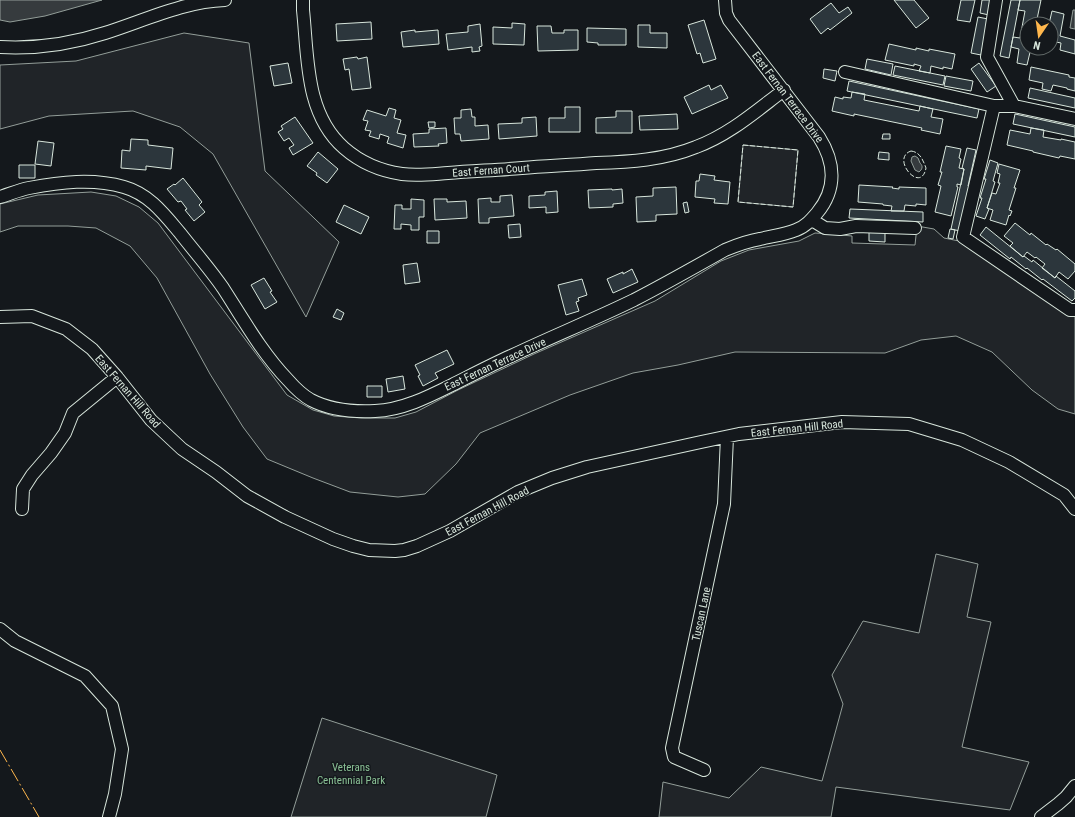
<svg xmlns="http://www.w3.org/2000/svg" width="1075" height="817" viewBox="0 0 1075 817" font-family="'Roboto Condensed',sans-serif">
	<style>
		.green { fill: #202428; stroke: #939e99 }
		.water { fill: #363b3e; stroke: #939e99 }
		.building { fill: #2c363c; stroke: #d8e6dc }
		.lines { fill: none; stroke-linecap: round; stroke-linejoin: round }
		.minor-casing { stroke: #d8e6dc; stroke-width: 14 }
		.minor { stroke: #14181c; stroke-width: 12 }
		.fence { stroke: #d8e6dc; stroke-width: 1; stroke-dasharray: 5 2; stroke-linecap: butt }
		.power { stroke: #ffb74d; stroke-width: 1; stroke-dasharray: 14 3 2 3; stroke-linecap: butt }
		.labels { text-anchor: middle; stroke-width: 3; stroke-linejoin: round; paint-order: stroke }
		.street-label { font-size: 11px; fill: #d8e6dc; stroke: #14181c }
		.park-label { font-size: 11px; fill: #8ac095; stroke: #14181c }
	</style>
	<rect width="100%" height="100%" fill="#14181c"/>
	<path class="green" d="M184 33 249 43 265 171 339 242 306 317 213 154 180 127 133 111 49 116 0 129V65L76 61Z
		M743 145 798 150 793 207 738 202Z
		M91 192 116 196 139 207 158 223 287 395 313 410 334 416 361 418H395L416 412 458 390 534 354 655 301 721 261 749 250 799 241 815 233 831 234 852 236V243L915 245 917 226 934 229 944 238 959 241 1075 314V414L1058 409 1032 390 992 352 956 336 921 340 885 353 735 352 678 365 633 373 570 395 480 433 456 464 425 494 398 497 350 492 313 478 267 459 243 427 210 374 157 278 130 246 96 228 68 226H18L0 232V204L38 195Z
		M936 554 978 564 967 617 991 622 962 747 1029 762 1010 810 836 787 831 817H659L663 782 729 798 761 767 822 781 843 704 832 675 863 621 919 633Z
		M322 718 497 775 486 817H291Z"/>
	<path class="water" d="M0 0H102L45 16 10 22 0 20Z
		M1073 10H1075V29L1070 28Z
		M915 156 918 158 920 163C922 165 923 167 921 170L919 172 915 170 911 161 912 157Z"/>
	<path class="building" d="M894 0H914L929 18 916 28Z
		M961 0H975L970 22 957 20Z
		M982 0H993L989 15 980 13Z
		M1011 0H1020L1009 58 1000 56Z
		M1020 0H1041L1036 24H1027V48H1031L1027 65 1017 63 1019 49 1011 47 1013 37 1020 38 1025 11 1018 10Z
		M831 3 839 13 848 7 852 13 830 30 828 28 821 34 810 19Z
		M1052 11 1064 14 1060 36 1075 40V54L1060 50 1061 43 1051 41V24H1049Z
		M978 17 988 19 981 55 971 53Z
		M704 20 716 59 703 63 700 53 697 54 688 25Z
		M371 22 372 39 337 41 336 24Z
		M512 23 525 24 524 45 493 44V27L512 28Z
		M480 24 482 46 479 47 480 51 472 52V47L448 50 446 34 468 32V26Z
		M638 25H650V33H667V48L638 47Z
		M537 26H551L552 33H564V30H578V50L538 51Z
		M587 28 626 29V45H598V43L587 42Z
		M415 30V32L438 30 439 44 403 47 401 32Z
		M889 44 916 50V48L929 51V49L955 54 952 69 943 67V69L931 66 930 73 919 71 921 66 914 64V66L885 60Z
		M357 57 358 59 367 57 371 88 352 90 349 69 345 70 343 59Z
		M867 59 893 64 891 75 865 69Z
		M288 63 292 83 274 86 270 66Z
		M979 63 996 86 987 92 971 69Z
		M895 66 945 76 943 85 893 75Z
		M1031 67 1069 75V77L1075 78V91L1067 89V88L1053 85 1051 91 1042 89 1043 83 1029 80Z
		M824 69 837 71 835 81 823 78Z
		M946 76 973 81 971 91 944 86Z
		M849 81 979 109 977 118 847 91Z
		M709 85 711 90 721 85 728 98 692 114 684 97Z
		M1030 88 1075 98V108L1028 98Z
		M852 92 865 94 864 100 919 111 920 106 933 109 931 117 943 119 940 134 921 130 922 128 854 114V116L832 111 835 97 843 99V97L851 98Z
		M565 107H580V132H549V118H565Z
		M389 108 396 110 394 118 401 120 397 133 406 135 403 148 387 143 389 137 380 134 379 139 369 136 371 131 365 130 368 121 363 120 367 110 386 116Z
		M471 109 472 117H475V126L488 125 489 139 461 141 460 134H455L454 118H461V110Z
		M616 111H632V133H596V118L616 117Z
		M677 114 678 129 640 130 639 116Z
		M1015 114 1075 127V137L1013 124Z
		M295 117 313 143 293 155 289 148 294 145 289 138 284 141 278 132 283 129 281 126Z
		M536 117 537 136 499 139 498 124 522 123V118Z
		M428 122H435V127L429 128Z
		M446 128 447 143 438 144 439 146 414 147 413 134 429 133V129Z
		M1031 128 1044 130 1043 137 1061 140V139L1075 142V159L1060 156 1059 158 1033 152V151L1007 145 1010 130 1030 134Z
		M883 134H890V139H882Z
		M131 139 148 140V145L173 148 171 169 146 166V170L121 168 122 150 130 151Z
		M38 141 54 143 51 166 35 164Z
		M946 146 961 149 959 158 961 159 959 168 964 169 961 185 957 184V187H958L951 216 935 212 941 186 938 185 942 172H940Z
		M967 148 976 150 968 186 970 187 960 231 951 229 964 169 962 168Z
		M318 152 338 169 327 183 316 175 317 173 307 166Z
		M879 152 889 153V160L878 159Z
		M990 160 998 163 993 181 995 182 987 208 989 209 985 219 976 216 982 198H980L986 179H984Z
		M999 164 1020 170 1014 188H1016L1009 210 1012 211 1010 216 1009 215 1006 225 990 220 993 210 987 208 992 193 996 194 1000 183H998L1000 174 997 173Z
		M19 165H35V178H19Z
		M700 174 715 176 714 180 730 182 728 204 714 203 715 199 695 197 696 181H699Z
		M183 178 202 202 199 205 205 212 194 221 185 210 187 209 181 201 178 202 167 189 174 184 175 185Z
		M859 185 893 187 892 188 899 189V187L926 188V205L916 204V206L905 205 904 211H891L892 206 883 205V204L858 202Z
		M676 187 677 214 656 215V221L637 222 636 197 653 196V188Z
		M612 189V190L622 189 623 203 613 204V207L589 208 588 190Z
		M557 191 558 212 546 213V207L529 208V196L545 195V192Z
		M512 195 514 216 489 218V223H479L478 199 491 198V202H500V196Z
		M411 199 424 200V217H419V230H411V225L401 224V229H394L395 205H402V209H411Z
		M434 199H447V202L466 201 467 218 435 220Z
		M687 202 689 212 685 213 683 203Z
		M344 205 369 217 361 234 336 222Z
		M850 209 923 212V222L849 218Z
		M1015 223 1030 235 1031 233 1046 245 1047 244 1056 250 1057 249 1075 264V271L1068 279 1059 272 1055 278 1042 268 1045 264 1036 257 1035 258 1027 252 1023 257 1010 246 1013 243 1004 236Z
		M520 224 521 237 509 238 508 225Z
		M986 227 1023 257 1024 256 1032 262 1033 260 1055 278 1056 276 1075 291V298L1072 301 1043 279 1042 280 1027 268 1026 269 1011 257 1010 259 980 235Z
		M950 229 955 230 953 239 948 238Z
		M869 230 885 231V242L869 241Z
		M427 231H439V243H427Z
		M417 263 420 282 405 284 403 265Z
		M632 269 638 282 613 293 607 279 623 272V274Z
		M264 278 272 291 270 292 277 302 265 309 251 285Z
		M582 279 587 295 578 298 579 301 576 302 579 311 566 315 558 285Z
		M337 309 344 313 341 320 333 317Z
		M447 350 454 364 435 373 438 378 423 386 418 376 420 375 415 365Z
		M403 376 405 389 388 392 386 379Z
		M367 386H382V397H367Z"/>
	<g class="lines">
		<g class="minor-casing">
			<path id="minor" d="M303 0V10C308 57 305 114 344 148 360 162 381 171 402 174 418 176 433 174 448 173 473 171 498 170 522 168 547 166 572 165 596 163 630 162 664 160 696 147 729 135 756 111 784 90
				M996 0 987 57 1014 106
				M0 47C36 49 71 44 105 33 143 21 185 1 225 0
				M845 72 994 106H1014L1075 119
				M994 106 963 237 1070 310H1075
				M0 197C10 194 19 190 29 188 60 182 93 178 124 187 149 194 164 214 180 233 194 251 210 269 223 288 243 319 262 353 288 380 295 388 302 395 311 400 330 410 354 412 375 411 402 410 428 397 452 385 472 375 491 365 511 356 551 337 593 320 634 300 665 284 695 267 725 250 737 245 748 241 760 239 772 236 784 235 796 230 805 227 811 220 817 213 837 189 835 162 819 137L729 20 726 13 725 0
				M812 220 825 228 840 229 856 226 915 228
				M0 317 32 316 66 329 92 349 117 377 151 420 182 449 216 472 247 496 285 517 333 539 353 546 369 550 395 551 404 550 417 546 450 531 518 492 552 478 587 467 701 442 739 434 842 422 909 424 962 440 1009 462 1064 495 1075 509
				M22 509 23 489 32 475 51 453 65 433 73 413 117 377
				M0 629 15 641 85 676 112 706 122 749 115 794 109 817
				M704 770 674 757 672 748 724 504 727 437
				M1041 817 1058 804 1066 797 1075 786"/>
		</g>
		<use href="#minor" class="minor"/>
		<path class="fence" d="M743 145 798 150 793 207 738 202Z
			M911 151C920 152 923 160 926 168 921 195 890 158 911 151Z"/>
		<path class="power" d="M0 750 39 817"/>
	</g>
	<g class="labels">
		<g class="street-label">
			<text transform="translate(788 97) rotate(53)" y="4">East Fernan Terrace Drive</text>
			<text transform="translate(491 170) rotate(-4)" y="4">East Fernan Court</text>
			<text transform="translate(495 364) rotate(-25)" y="4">East Fernan Terrace Drive</text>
			<text transform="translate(128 391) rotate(49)" y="4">East Fernan Hill Road</text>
			<text transform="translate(797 428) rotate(-6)" y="4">East Fernan Hill Road</text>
			<text transform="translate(487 511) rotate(-28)" y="4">East Fernan Hill Road</text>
			<text transform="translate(701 614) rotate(-78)" y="4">Tuscan Lane</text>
		</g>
		<g class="park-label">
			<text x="351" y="771">Veterans<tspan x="351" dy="13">Centennial Park</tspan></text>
		</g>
	</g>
	<g transform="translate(1039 36) rotate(193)"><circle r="19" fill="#14181c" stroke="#626a69"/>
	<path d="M0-3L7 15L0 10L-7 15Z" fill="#ffb74d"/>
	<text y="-6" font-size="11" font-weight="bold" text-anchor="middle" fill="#d8e6dc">N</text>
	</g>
</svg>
